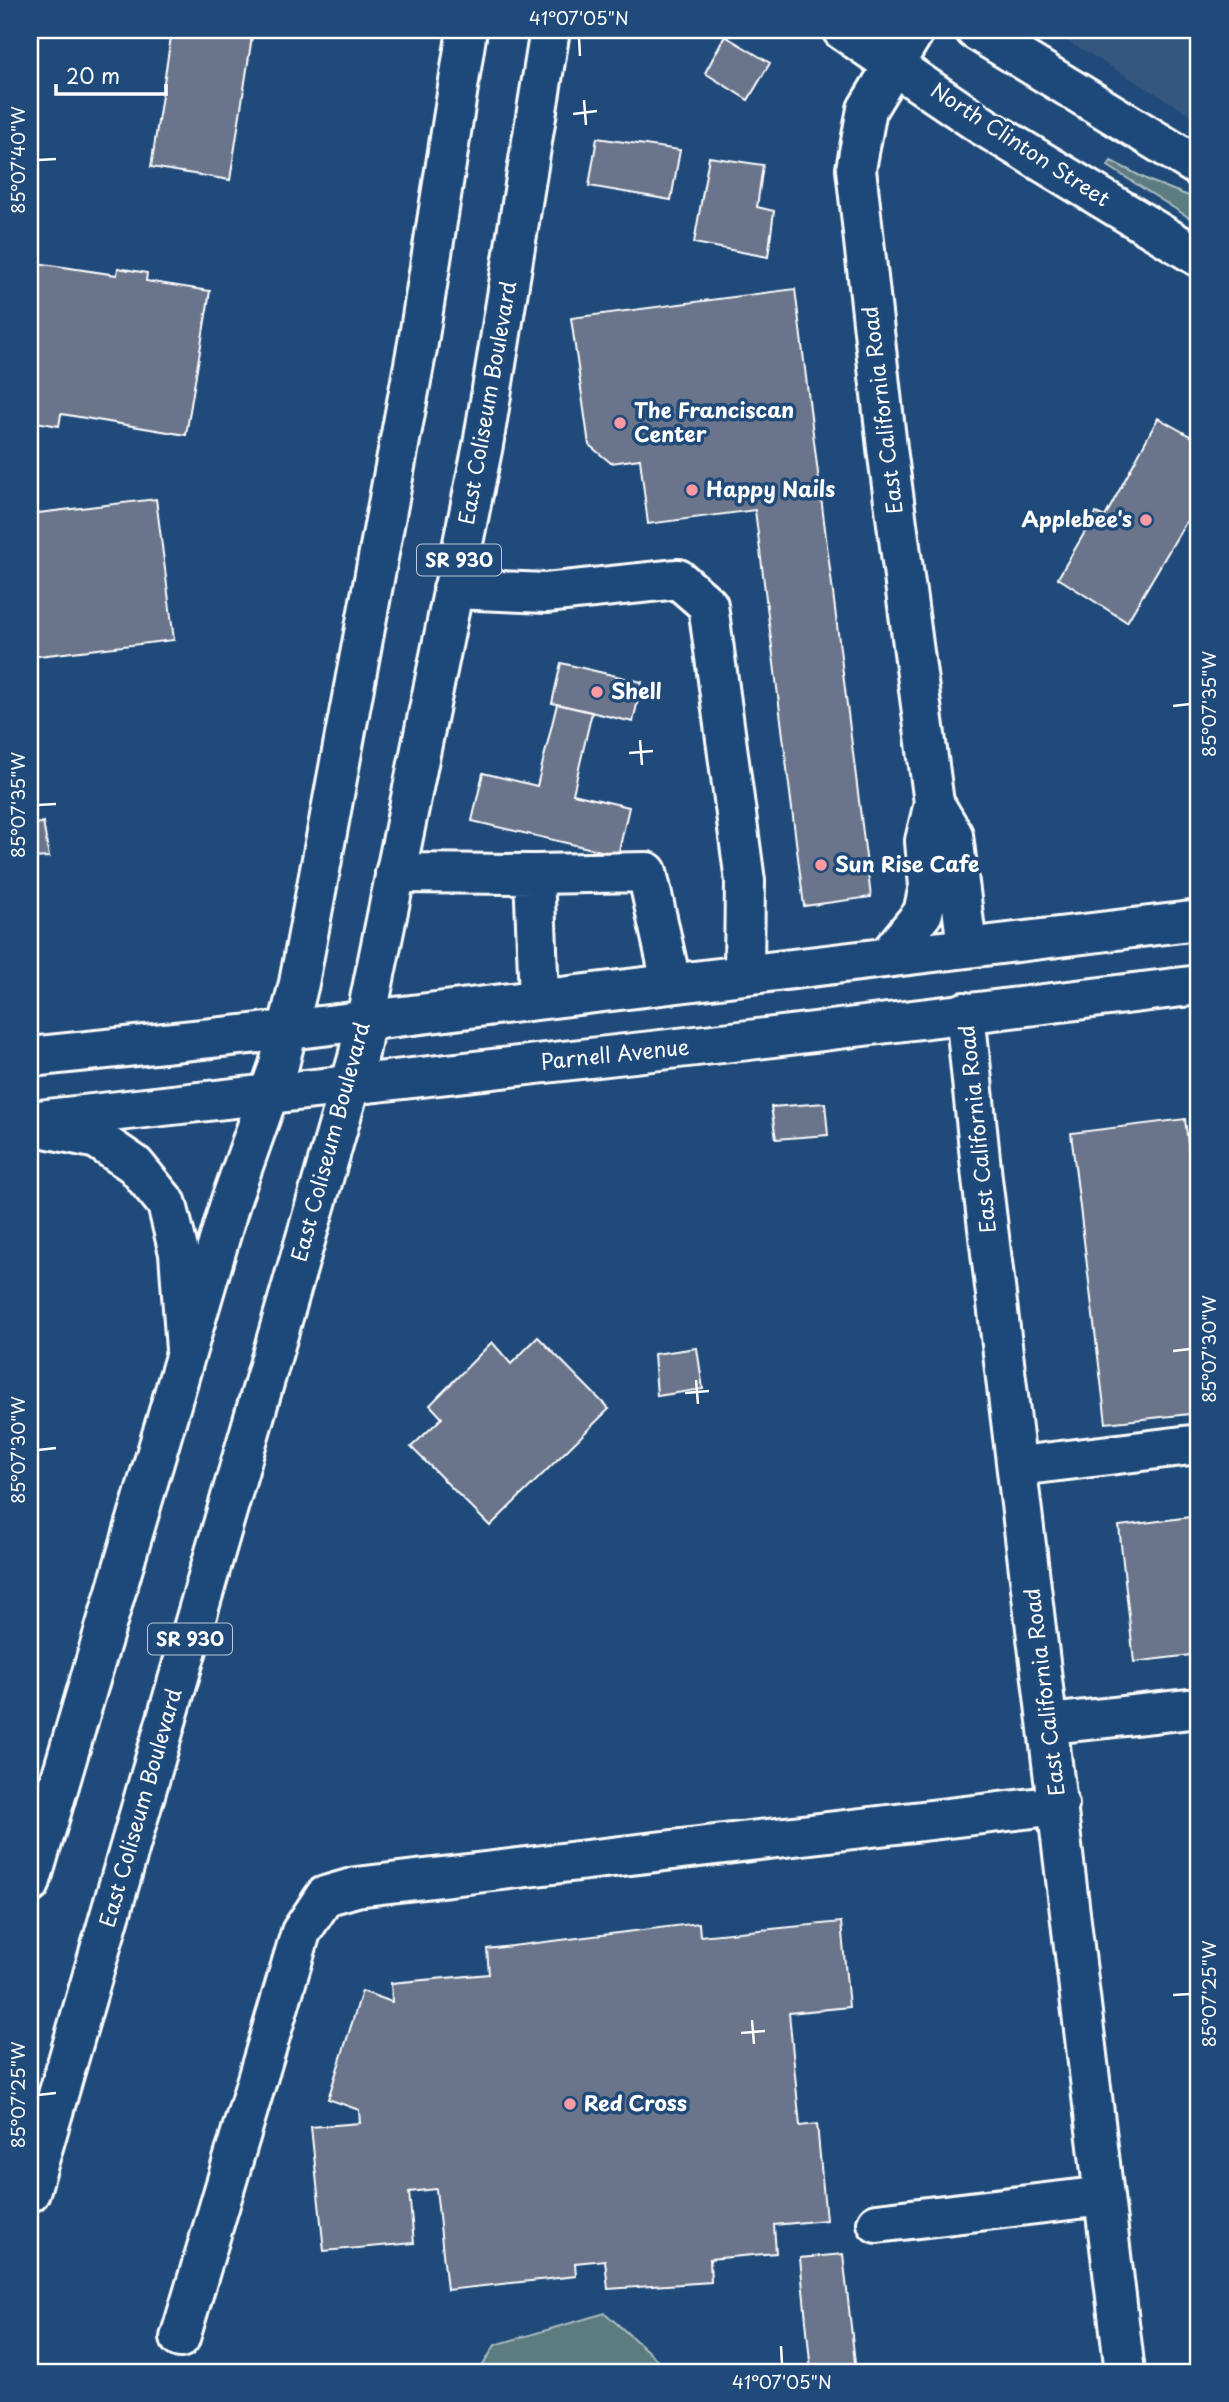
<svg xmlns="http://www.w3.org/2000/svg" width="1229" height="2402" viewBox="0 0 1229 2402" font-family="'Playpen Sans',sans-serif">
	<style>
		.built { fill: #36577f }
		.green { fill: #5c7b80; stroke: #aebdc0; stroke-width: 2 }
		.building { fill: #6b758b; stroke: #fff; stroke-width: 2 }
		.lines { fill: none; stroke-linecap: round; stroke-linejoin: round }
		.minor-casing { stroke: #fff; stroke-width: 44 }
		.major-casing { stroke: #fff; stroke-width: 44 }
		.highway-casing { stroke: #fff; stroke-width: 44 }
		.minor { stroke: #1f4a7a; stroke-width: 38 }
		.major { stroke: #1f4a7a; stroke-width: 38 }
		.highway { stroke: #1f4a7a; stroke-width: 38 }
		.ticks { fill: none; stroke: #fff; stroke-width: 2.5 }
		.poi-dot { fill: #ff9aa2; stroke: #1f4a7a; stroke-width: 2.5 }
		.labels { text-anchor: middle; stroke-width: 7; stroke-linejoin: round; paint-order: stroke }
		.shield { fill: #1f4a7a; stroke: #bcc9d7; stroke-width: 2 }
		.shield-label { font-size: 19px; font-weight: bold; fill: #fff }
		.street-label { font-size: 21px; fill: #fff; stroke: #1f4a7a }
		.poi-label { font-size: 21px; font-weight: bold; fill: #fff; stroke: #1f4a7a; text-anchor: start }
		.neatline { fill: none; stroke: #fff; stroke-width: 2.5 }
		.ticks-label { font-size: 18px; text-anchor: middle; fill: #fff }
	</style>
	<rect width="100%" height="100%" fill="#1f4a7a"/>
	<filter id="ink" filterUnits="userSpaceOnUse"><feTurbulence type="fractalNoise" baseFrequency=".0143" numOctaves="2"/><feDisplacementMap in="SourceGraphic" scale="14" xChannelSelector="R" yChannelSelector="G"/><feConvolveMatrix kernelMatrix="1 2 1 2 8 2 1 2 1" color-interpolation-filters="sRGB"/></filter>
	<g filter="url(#ink)">
		<path class="built" d="M1049 30H1199V120L1130 78Z"/>
		<path class="green" d="M1111 161 1150 181 1199 200V224L1108 166Z
			M605 2313 671 2372H479L495 2345Z"/>
		<path class="building" d="M172 30H253L230 180 151 167Z
			M725 36 770 63 748 100 705 73Z
			M597 138 680 150 671 200 589 186Z
			M709 157 763 165 757 207 774 211 768 257 694 243Z
			M30 262 117 275 118 268 147 273 146 281 210 291 186 435 61 414 59 426 30 421Z
			M795 289 871 897 804 906 755 510 648 524 640 459 611 463 589 445 571 318Z
			M1158 418 1199 441V529L1186 522 1127 622 1058 578 1096 513 1105 517Z
			M156 499 174 640 30 657V514Z
			M561 663 642 682 633 722 552 703Z
			M557 704 592 712 573 794 629 807 618 855 472 821 483 773 537 786Z
			M43 822 49 857 32 858 36 900 30 901V826Z
			M825 1103 828 1135 776 1139 771 1107Z
			M1185 1119 1199 1231V1413L1106 1423 1071 1133Z
			M538 1337 609 1409 490 1526 411 1447 442 1418 430 1405 492 1342 511 1364Z
			M697 1348 703 1389 657 1396 654 1354Z
			M1199 1516V1654L1134 1662 1119 1526Z
			M841 1922 849 2007 789 2013 800 2126 817 2124 826 2220 774 2225 776 2253 710 2259 711 2282 608 2289 605 2260 575 2263 576 2276 447 2290 436 2189 409 2192 414 2243 324 2251 311 2127 360 2123 359 2110 328 2099 362 1991 392 2002 391 1983 489 1974 487 1949 699 1923 700 1936Z
			M843 2254 856 2372H811L800 2258Z"/>
		<g class="lines">
			<g class="minor-casing">
				<path id="minor" d="M453 589 546 593 678 579 708 605 745 881 744 974
					M934 803 953 835 967 947
					M395 873 534 874 539 998
					M534 874 647 872 671 982
					M888 956 923 913 929 886 925 841 934 803 887 448 856 169 867 109 915 30
					M965 1012 982 1178 1125 2372
					M1019 1466 1199 1444
					M1049 1724 1199 1708
					M877 2223 1104 2196
					M180 2338 301 1932 325 1896 356 1887 1059 1805"/>
			</g>
			<g class="major-casing">
				<path id="major" d="M842 30 983 126 1199 257
					M975 30 1199 167
					M30 1057 288 1030 1199 920
					M30 1121 749 1040 1199 985
					M49 1129 97 1139 135 1165 167 1204 179 1253 186 1350"/>
			</g>
			<g class="highway-casing">
				<path id="highway" d="M30 1884 231 1200 279 1065 299 983 418 343 467 30
					M30 2192 358 1058 483 445 550 30"/>
			</g>
			<use href="#minor" class="minor"/>
			<use href="#major" class="major"/>
			<use href="#highway" class="highway"/>
		</g>
	</g>
	<path class="ticks" d="M579 38 580 56M584 100 586 125M573 114 597 111M38 160 56 159M1173 706 1190 704M640 740 642 765M629 753 653 751M38 805 56 804M1173 1351 1190 1349M696 1380 698 1404M685 1393 709 1391M38 1450 56 1448M1173 1995 1190 1994M752 2020 754 2044M741 2033 765 2031M38 2095 56 2093M781 2346 782 2364"/>
	<g class="poi-dot">
		<circle cx="620" cy="423" r="7"/>
		<circle cx="692" cy="490" r="7"/>
		<circle cx="1146" cy="520" r="7"/>
		<circle cx="597" cy="692" r="7"/>
		<circle cx="821" cy="865" r="7"/>
		<circle cx="570" cy="2104" r="7"/>
	</g>
	<g class="labels">
		<g class="shield">
			<rect x="417" y="544.5" width="84" height="31" rx="5"/>
			<rect x="148" y="1623.5" width="84" height="31" rx="5"/>
		</g>
		<g class="shield-label">
			<text x="459" y="567">SR 930</text>
			<text x="190" y="1646">SR 930</text>
		</g>
		<g class="street-label">
			<text transform="translate(1020 145) rotate(33)" y="7">North Clinton Street</text>
			<text transform="translate(488 403) rotate(-80)" y="7">East Coliseum Boulevard</text>
			<text transform="translate(883 410) rotate(-97)" y="7">East California Road</text>
			<text transform="translate(615 1055) rotate(-6)" y="7">Parnell Avenue</text>
			<text transform="translate(978 1129) rotate(-96)" y="7">East California Road</text>
			<text transform="translate(331 1142) rotate(-75)" y="7">East Coliseum Boulevard</text>
			<text transform="translate(1045 1692) rotate(-97)" y="7">East California Road</text>
			<text transform="translate(141 1808) rotate(-74)" y="7">East Coliseum Boulevard</text>
		</g>
		<g class="poi-label">
			<text x="634" y="418">The Franciscan<tspan x="634" dy="24">Center</tspan></text>
			<text x="706" y="497">Happy Nails</text>
			<text x="1132" y="527" text-anchor="end">Applebee's</text>
			<text x="611" y="699">Shell</text>
			<text x="835" y="872">Sun Rise Cafe</text>
			<text x="584" y="2111">Red Cross</text>
		</g>
	</g>
	<rect width="1229" height="2402" fill="none" stroke="#1f4a7a" stroke-width="77"/>
	<path d="M56 84v10h110v-10" fill="none" stroke="#ffffff" stroke-width="3.5"/>
	<text x="66" y="84" font-size="21" fill="#ffffff" stroke="#1f4a7a" stroke-width="5" paint-order="stroke">20 m</text>
	<rect x="38" y="38" width="1152" height="2326" class="neatline"/>
	<g class="ticks-label">
		<text x="579" y="25">41°07'05"N</text>
		<text transform="translate(19 160) rotate(-90)" y="6">85°07'40"W</text>
		<text transform="translate(1210 704) rotate(-90)" y="6">85°07'35"W</text>
		<text transform="translate(19 805) rotate(-90)" y="6">85°07'35"W</text>
		<text transform="translate(1210 1349) rotate(-90)" y="6">85°07'30"W</text>
		<text transform="translate(19 1450) rotate(-90)" y="6">85°07'30"W</text>
		<text transform="translate(1210 1994) rotate(-90)" y="6">85°07'25"W</text>
		<text transform="translate(19 2095) rotate(-90)" y="6">85°07'25"W</text>
		<text x="782" y="2389">41°07'05"N</text>
	</g>
</svg>
